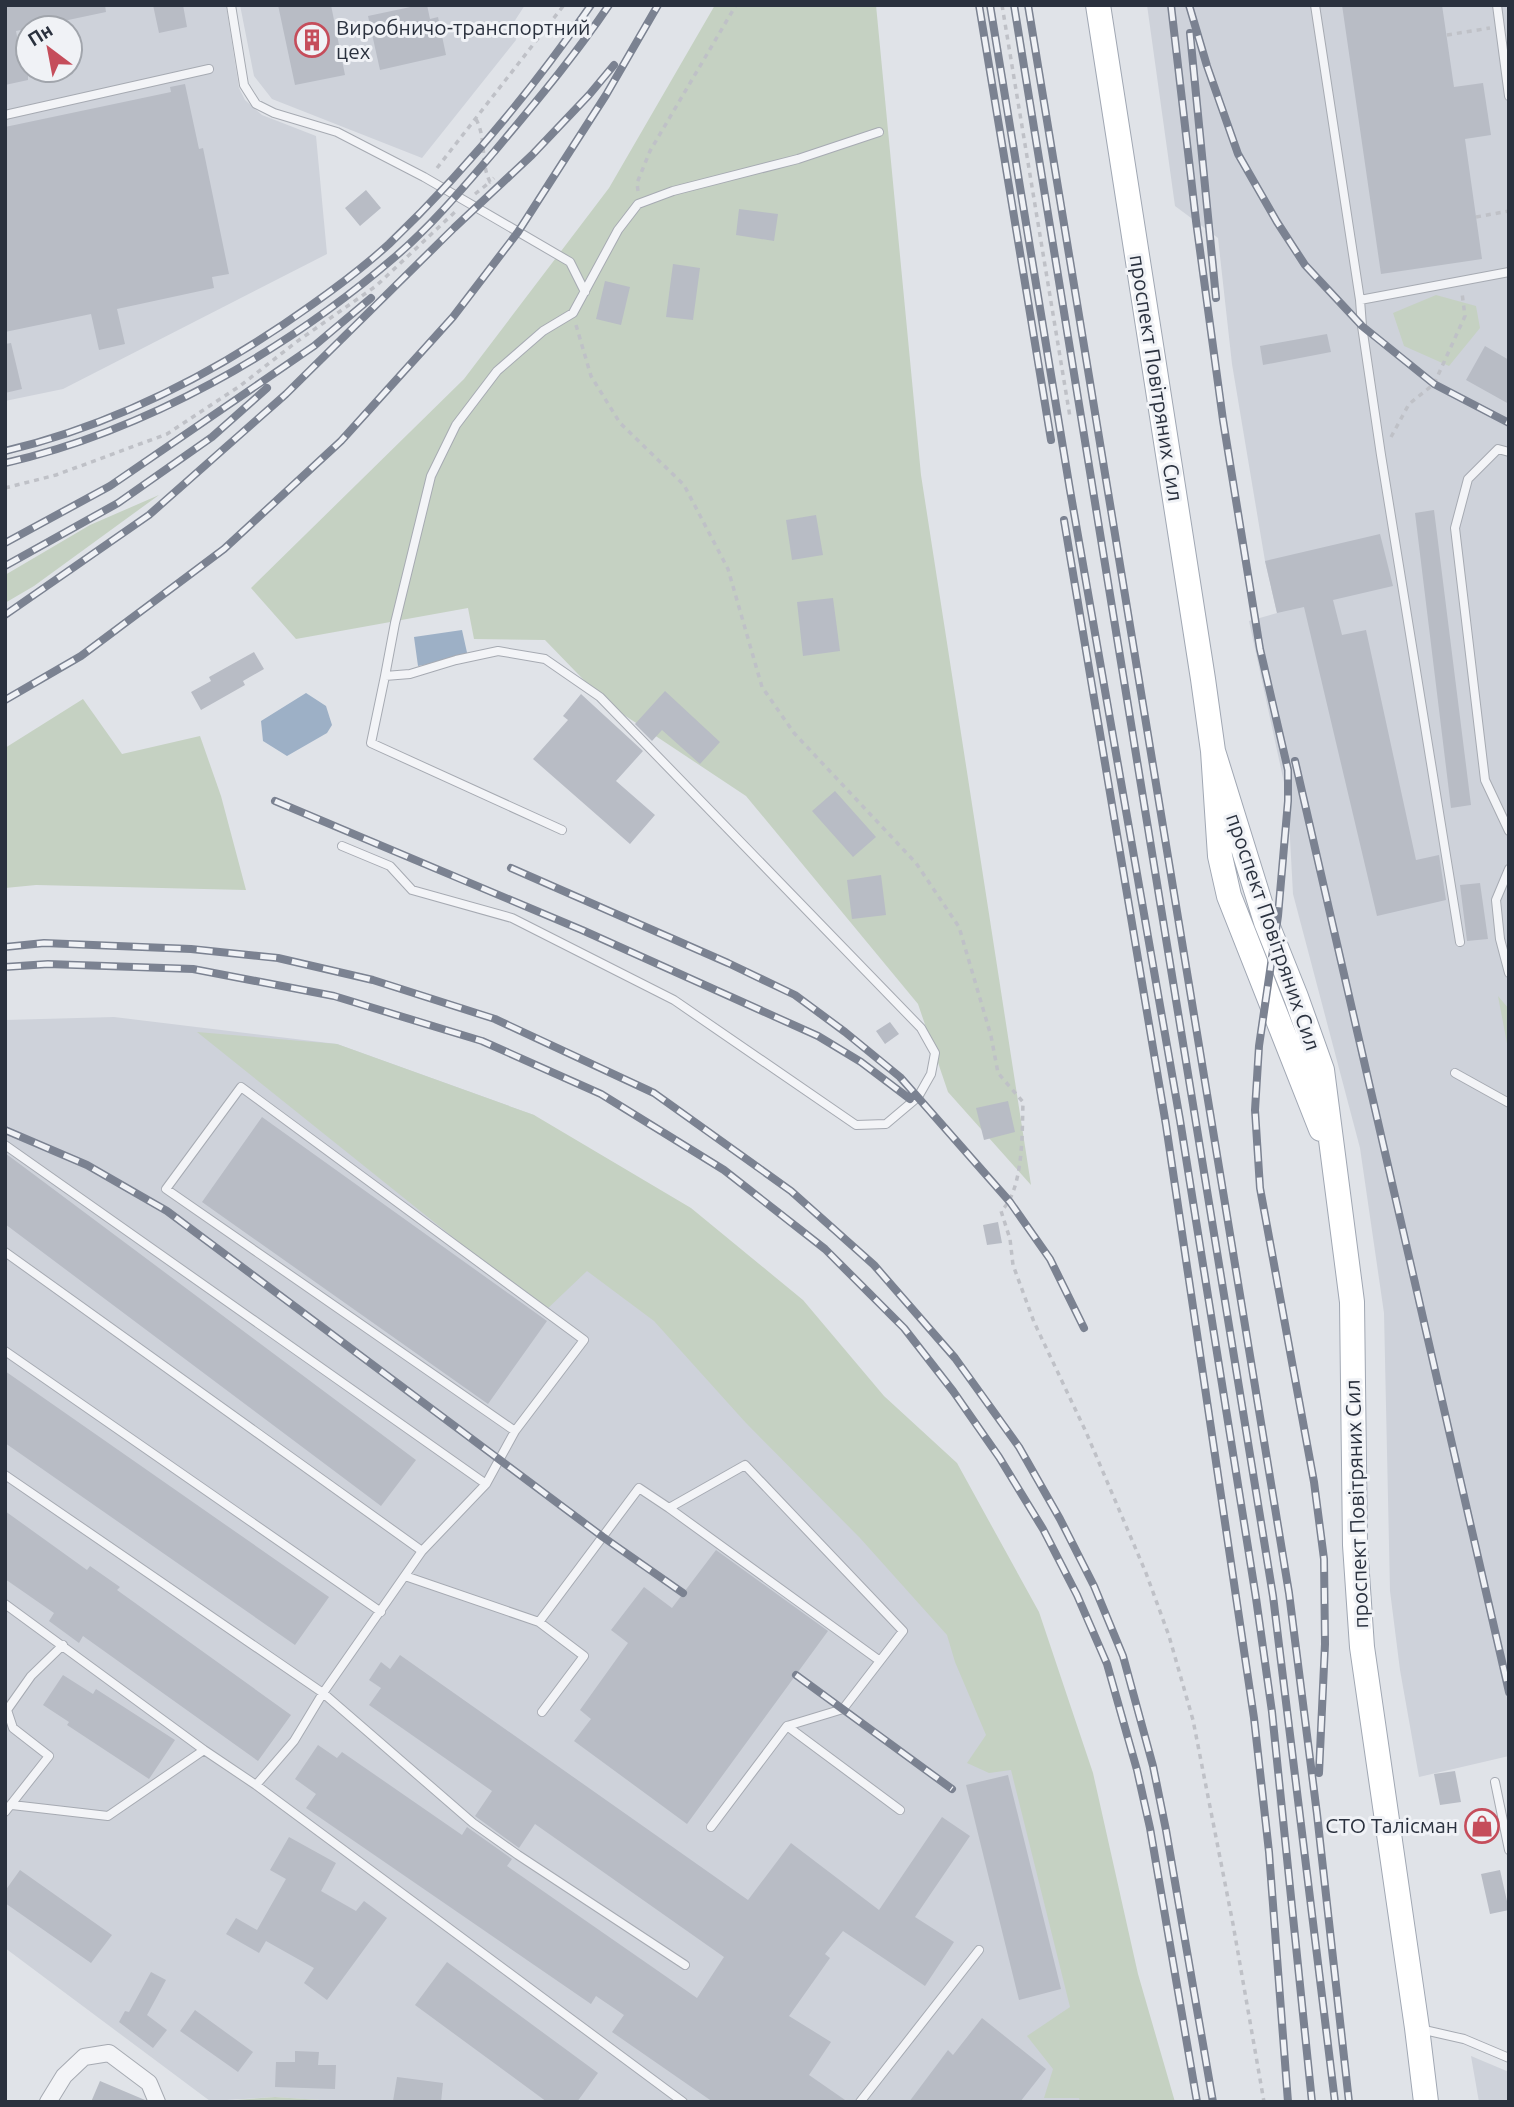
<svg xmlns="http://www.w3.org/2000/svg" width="1514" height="2107" viewBox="0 0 1514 2107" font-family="Ubuntu,sans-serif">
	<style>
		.built { fill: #ced2da; fill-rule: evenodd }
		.green { fill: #c5d1c2 }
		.water { fill: #9db0c6 }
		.building { fill: #b8bcc5 }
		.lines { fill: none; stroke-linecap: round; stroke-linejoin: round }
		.service-casing { stroke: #a6aab2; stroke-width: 10 }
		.minor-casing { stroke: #a6aab2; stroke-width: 18 }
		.primary-casing { stroke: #a0a7b3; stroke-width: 26 }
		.path { stroke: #bfc1c7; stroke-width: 3.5; stroke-dasharray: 5 5; stroke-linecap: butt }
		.service { stroke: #f3f4f7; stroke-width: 8 }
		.minor { stroke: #f3f4f7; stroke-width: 16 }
		.primary { stroke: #fff; stroke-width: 24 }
		.rail-casing { stroke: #7b8291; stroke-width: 8 }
		.rail { stroke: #f0f2f6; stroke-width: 5; stroke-dasharray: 16; stroke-linecap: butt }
		.labels { text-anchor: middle; stroke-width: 6; stroke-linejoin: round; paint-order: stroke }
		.poi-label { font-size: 21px; fill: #2a313e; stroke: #f0f2f6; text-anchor: start }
		.street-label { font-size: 21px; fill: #2a313e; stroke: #f0f2f6 }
	</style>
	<rect width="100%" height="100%" fill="#e0e3e8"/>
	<path class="built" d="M5 5H226L239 88 245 100 262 115 316 136 327 254 63 389 5 401ZM28 28H70V70H28Z
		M240 5H525L514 22 516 40 422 158 272 99 254 76Z
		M1147 5H1509V1756L1419 1777 1400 1670 1390 1591 1384 1313 1360 1148 1293 894 1288 801 1249 621 1277 613 1265 561 1232 364 1218 238 1175 206Z
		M114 1017 337 1044 534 1115 957 1546 1113 2102H350L275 2097 210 2101 5 1948V1020Z
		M1471 2056 1509 2072V2102H1479Z"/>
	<path class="green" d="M715 5H876L921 475 1031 1185 948 1092 918 1004 746 796 606 703 545 640 474 639 468 608 296 639 251 588 464 379 609 188Z
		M1436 295 1476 306 1480 328 1449 366 1404 346 1393 313Z
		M159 495 34 586 5 603V575L90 525Z
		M83 699 122 754 200 736 221 796 246 890 36 885 5 888V748Z
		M1498 996 1509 1009V1054Z
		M197 1032 337 1044 534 1115 691 1208 803 1300 884 1396 957 1463 1039 1612 1093 1773 1138 1974 1175 2102H1080L1079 2098H1044L1053 2069 1027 2036 1070 2007 1011 1770 989 1773 967 1763 986 1735 955 1662 947 1635 860 1538 746 1423 654 1321 587 1271 545 1311Z
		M275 2097 350 2102H209Z"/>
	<path class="water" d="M462 630 468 657 418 666 414 637Z
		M306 693 326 706 332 725 327 733 287 756 263 741 261 721Z"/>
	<path class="building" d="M5 5H105L106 12 16 31 22 63 28 62V80L5 85Z
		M153 5H183L187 27 159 33Z
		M278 5H331L345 75 295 85Z
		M420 5H427L430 19 438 17 446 55 380 70 368 16Z
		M1342 5H1442L1454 87 1483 83 1491 135 1465 139 1482 259 1381 274Z
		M185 84 199 149 203 148 229 274 212 277 214 288 117 309 125 344 99 350 91 314 5 332V127L171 92 170 87Z
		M366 190 381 208 360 226 345 208Z
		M739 209 778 214 774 241 736 235Z
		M673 264 700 268 693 320 666 317Z
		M605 281 630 287 621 325 596 319Z
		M1327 334 1331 352 1263 365 1260 346Z
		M11 343 22 389 5 393V344Z
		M1485 346 1509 360V404L1466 380Z
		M1434 510 1471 805 1451 808 1415 513Z
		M816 515 823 555 792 560 786 520Z
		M1380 534 1393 586 1333 600 1342 635 1366 630 1416 860 1439 855 1446 900 1377 916 1304 607 1277 613 1265 561Z
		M833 598 840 651 803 656 797 602Z
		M254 652 264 669 243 681 245 685 201 710 191 692 211 681 209 677Z
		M665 691 720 742 700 764 662 730 652 741 635 724Z
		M581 694 643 751 616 781 655 815 630 844 533 759 568 720 563 716Z
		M835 791 876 837 853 857 812 811Z
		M881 875 886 915 852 919 847 880Z
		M1480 883 1488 939 1467 941 1460 885Z
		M890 1022 899 1034 885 1044 876 1031Z
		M1008 1101 1015 1132 984 1140 976 1108Z
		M262 1117 547 1321 488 1404 202 1202Z
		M5 1153 416 1460 381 1506 5 1224Z
		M998 1222 1002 1243 987 1245 983 1225Z
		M5 1371 329 1597 295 1645 5 1443Z
		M5 1511 87 1570 90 1566 120 1587 117 1590 291 1715 258 1761 83 1636 79 1643 49 1621 54 1613 5 1579Z
		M716 1550 828 1631 687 1824 574 1741 591 1719 580 1710 628 1643 611 1630 644 1587 672 1608Z
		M400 1655 748 1900 791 1843 879 1910 942 1817 970 1836 915 1917 954 1942 925 1986 843 1931 825 1954 830 1958 789 2016 831 2042 809 2075 848 2102H713L612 2032 624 2015 596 1996 591 2004 306 1808 316 1794 295 1779 318 1745 337 1758 342 1752 462 1835 467 1827 512 1859 507 1866 697 1998 724 1957 535 1824 519 1848 475 1816 492 1791 369 1705 381 1688 369 1680 381 1662 390 1669Z
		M63 1675 93 1694 96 1689 175 1740 149 1779 67 1725 69 1722 43 1705Z
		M1455 1771 1461 1802 1440 1805 1434 1774Z
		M1008 1775 1061 1989 1019 2000 966 1785Z
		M289 1837 336 1863 321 1891 356 1911 364 1901 387 1918 327 2000 304 1983 314 1968 266 1941 259 1953 226 1934 236 1918 257 1930 286 1879 270 1870Z
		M20 1870 112 1935 91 1963 5 1903V1891Z
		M1500 1870 1509 1910 1490 1914 1481 1874Z
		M447 1962 598 2073 577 2102H547L415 2005Z
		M151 1972 166 1980 147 2015 167 2030 153 2048 119 2022 125 2011 129 2012Z
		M195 2010 253 2052 238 2072 180 2031Z
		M982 2018 1046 2069 1020 2102H909L948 2050 953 2055Z
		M295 2051 319 2052 318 2065H336L335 2089 275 2087 276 2062H295Z
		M397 2077 443 2083 441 2102 393 2101Z
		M100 2081 145 2100V2102H91Z"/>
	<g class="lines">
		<g class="service-casing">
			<path id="service" d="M231 5 244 85 256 104 274 113 337 132 424 177 570 262 585 292
				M1315 5 1360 300
				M1497 5 1509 96
				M5 115 209 69
				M1509 452 1498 449 1468 479 1455 528 1485 780 1509 831
				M385 676 371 743 562 830
				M342 846 390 866 412 890 512 918 674 1000 856 1125 886 1124 918 1097 931 1074 935 1053 921 1028 600 697 545 659 498 651 456 660 410 674 385 676 395 623 431 476 456 425 497 371 543 331 573 313 618 230 638 204 673 191 798 159 879 132
				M1509 869 1496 900 1500 939 1509 973
				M1460 942 1381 455 1362 326 1360 300 1509 272
				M1455 1073 1509 1103
				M5 1145 486 1484
				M5 1252 422 1551
				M5 1351 381 1612
				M5 1475 323 1693 473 1823 518 1855 685 1965
				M669 1508 880 1661
				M405 1576 539 1622 639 1488 669 1508 745 1465 903 1631 843 1709 787 1726 711 1827
				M5 1604 204 1750 256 1785 683 2102
				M539 1622 584 1656 542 1712
				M787 1726 900 1810
				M1495 1782 1509 1850
				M256 1785 294 1741 323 1693 422 1551 486 1484 515 1431 584 1340 241 1087 166 1189 515 1431
				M12 1805 108 1816 204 1750
				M5 1812 49 1756 13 1728 7 1710 31 1676 63 1645
				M1420 2029 1464 2039 1509 2058
				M860 2102 979 1950"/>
		</g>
		<g class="minor-casing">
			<path id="minor" d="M48 2102 64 2076 84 2057 109 2053 149 2083 157 2102"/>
		</g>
		<g class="primary-casing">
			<path id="primary" d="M1098 5 1203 679 1213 751 1220 856 1229 896 1321 1129
				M1213 751 1266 922 1296 997 1322 1070 1352 1302 1355 1545 1362 1647 1417 2028 1426 2102"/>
		</g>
		<path class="path" d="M1002 5 1070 417
			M1447 35 1490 28
			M476 119C487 140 480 162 490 182L494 178
			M437 168 564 5
			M638 191 637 183 650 151 736 5
			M475 194 490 182
			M1476 217 1509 211
			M576 325 591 376 620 423 684 485 728 569 762 687 794 733 916 863 959 927 991 1036 998 1073 1023 1102C1022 1131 1024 1190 1001 1211L1010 1239 1013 1265 1034 1322 1086 1432 1146 1573 1169 1636 1193 1720 1233 1924 1264 2102
			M1391 437 1409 404 1434 384 1465 316 1462 293
			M5 488 56 475 167 434 240 386 295 343 376 286 456 211"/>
		<use href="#service" class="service"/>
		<use href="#minor" class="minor"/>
		<use href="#primary" class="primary"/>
		<g class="rail-casing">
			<path id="rail" d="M979 5 1051 440
				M990 5 1070 490 1180 1120 1256 1598 1272 1712 1312 2102
				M1014 5 1273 1596 1335 2102
				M1028 5 1289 1593 1317 1814 1349 2102
				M1171 5 1196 221 1223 420 1260 649 1288 770V801L1278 916 1259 1046 1255 1110 1260 1188 1314 1482 1324 1559 1325 1644 1319 1773
				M1189 5 1207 66 1238 154 1277 222 1305 265 1362 326 1434 384 1509 423
				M1190 33 1216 298
				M5 451C115 425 219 371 310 306 337 287 365 266 389 244 464 172 532 90 591 5
				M5 463C146 431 287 350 396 256 432 225 463 188 494 152 534 104 574 57 609 5
				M1064 520 1166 1125 1254 1718 1269 1852 1288 2102
				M5 543 110 486 314 346 371 298
				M5 566 118 503 212 437 267 388
				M5 615 149 515 286 394 454 228 532 155 589 95 614 65
				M5 700 81 656 224 549 341 441 453 317 518 232 606 95 658 5
				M1295 761 1509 1692
				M275 801 582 930 818 1036 861 1062 910 1099
				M511 868 728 963 795 995 845 1032 900 1077 1010 1202 1050 1259 1084 1328
				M5 947 44 943 191 949 278 958 373 980 495 1019 654 1093 791 1191 874 1265 955 1358 1019 1447 1060 1519 1094 1586 1123 1656 1153 1766 1166 1830 1213 2102
				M5 967 48 964 193 969 334 996 482 1041 601 1094 724 1170 825 1249 904 1328 953 1391 999 1457 1043 1529 1077 1595 1107 1664 1137 1770 1150 1828 1197 2102
				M5 1130 87 1165 167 1211 603 1537 683 1593
				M796 1675 952 1789"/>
		</g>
		<use href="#rail" class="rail"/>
	</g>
	<defs>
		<g id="building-ring" transform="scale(1.75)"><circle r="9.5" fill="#f0f2f6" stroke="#c54d5b" stroke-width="1.5"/><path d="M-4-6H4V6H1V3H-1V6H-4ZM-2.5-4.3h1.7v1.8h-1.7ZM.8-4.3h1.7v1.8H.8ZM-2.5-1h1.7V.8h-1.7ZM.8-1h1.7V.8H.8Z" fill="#c54d5b"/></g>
		<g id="shop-ring" transform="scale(1.75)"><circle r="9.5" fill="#f0f2f6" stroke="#c54d5b" stroke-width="1.5"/><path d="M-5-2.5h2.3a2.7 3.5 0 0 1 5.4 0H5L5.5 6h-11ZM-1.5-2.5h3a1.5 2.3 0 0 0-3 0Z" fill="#c54d5b"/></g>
	</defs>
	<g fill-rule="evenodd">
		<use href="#building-ring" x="312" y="40"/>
		<use href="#shop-ring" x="1482" y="1826"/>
	</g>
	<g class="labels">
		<g class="poi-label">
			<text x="336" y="35">Виробничо-транспортний<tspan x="336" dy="24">цех</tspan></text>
			<text x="1458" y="1833" text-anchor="end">СТО Талісман</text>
		</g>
		<g class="street-label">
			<text transform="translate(1156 378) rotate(81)" y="7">проспект Повітряних Сил</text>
			<text transform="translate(1273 932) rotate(71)" y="7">проспект Повітряних Сил</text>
			<text transform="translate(1357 1504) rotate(-92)" y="7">проспект Повітряних Сил</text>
		</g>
	</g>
	<rect width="1514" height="2107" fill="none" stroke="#2a313e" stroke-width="14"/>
	<g transform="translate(49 49) rotate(328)"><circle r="33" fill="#f0f2f6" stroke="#a1a5ac" stroke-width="2"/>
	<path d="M0-5L12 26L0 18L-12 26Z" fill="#c54d5b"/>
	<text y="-10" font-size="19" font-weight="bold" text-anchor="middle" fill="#2a313e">Пн</text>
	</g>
</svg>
